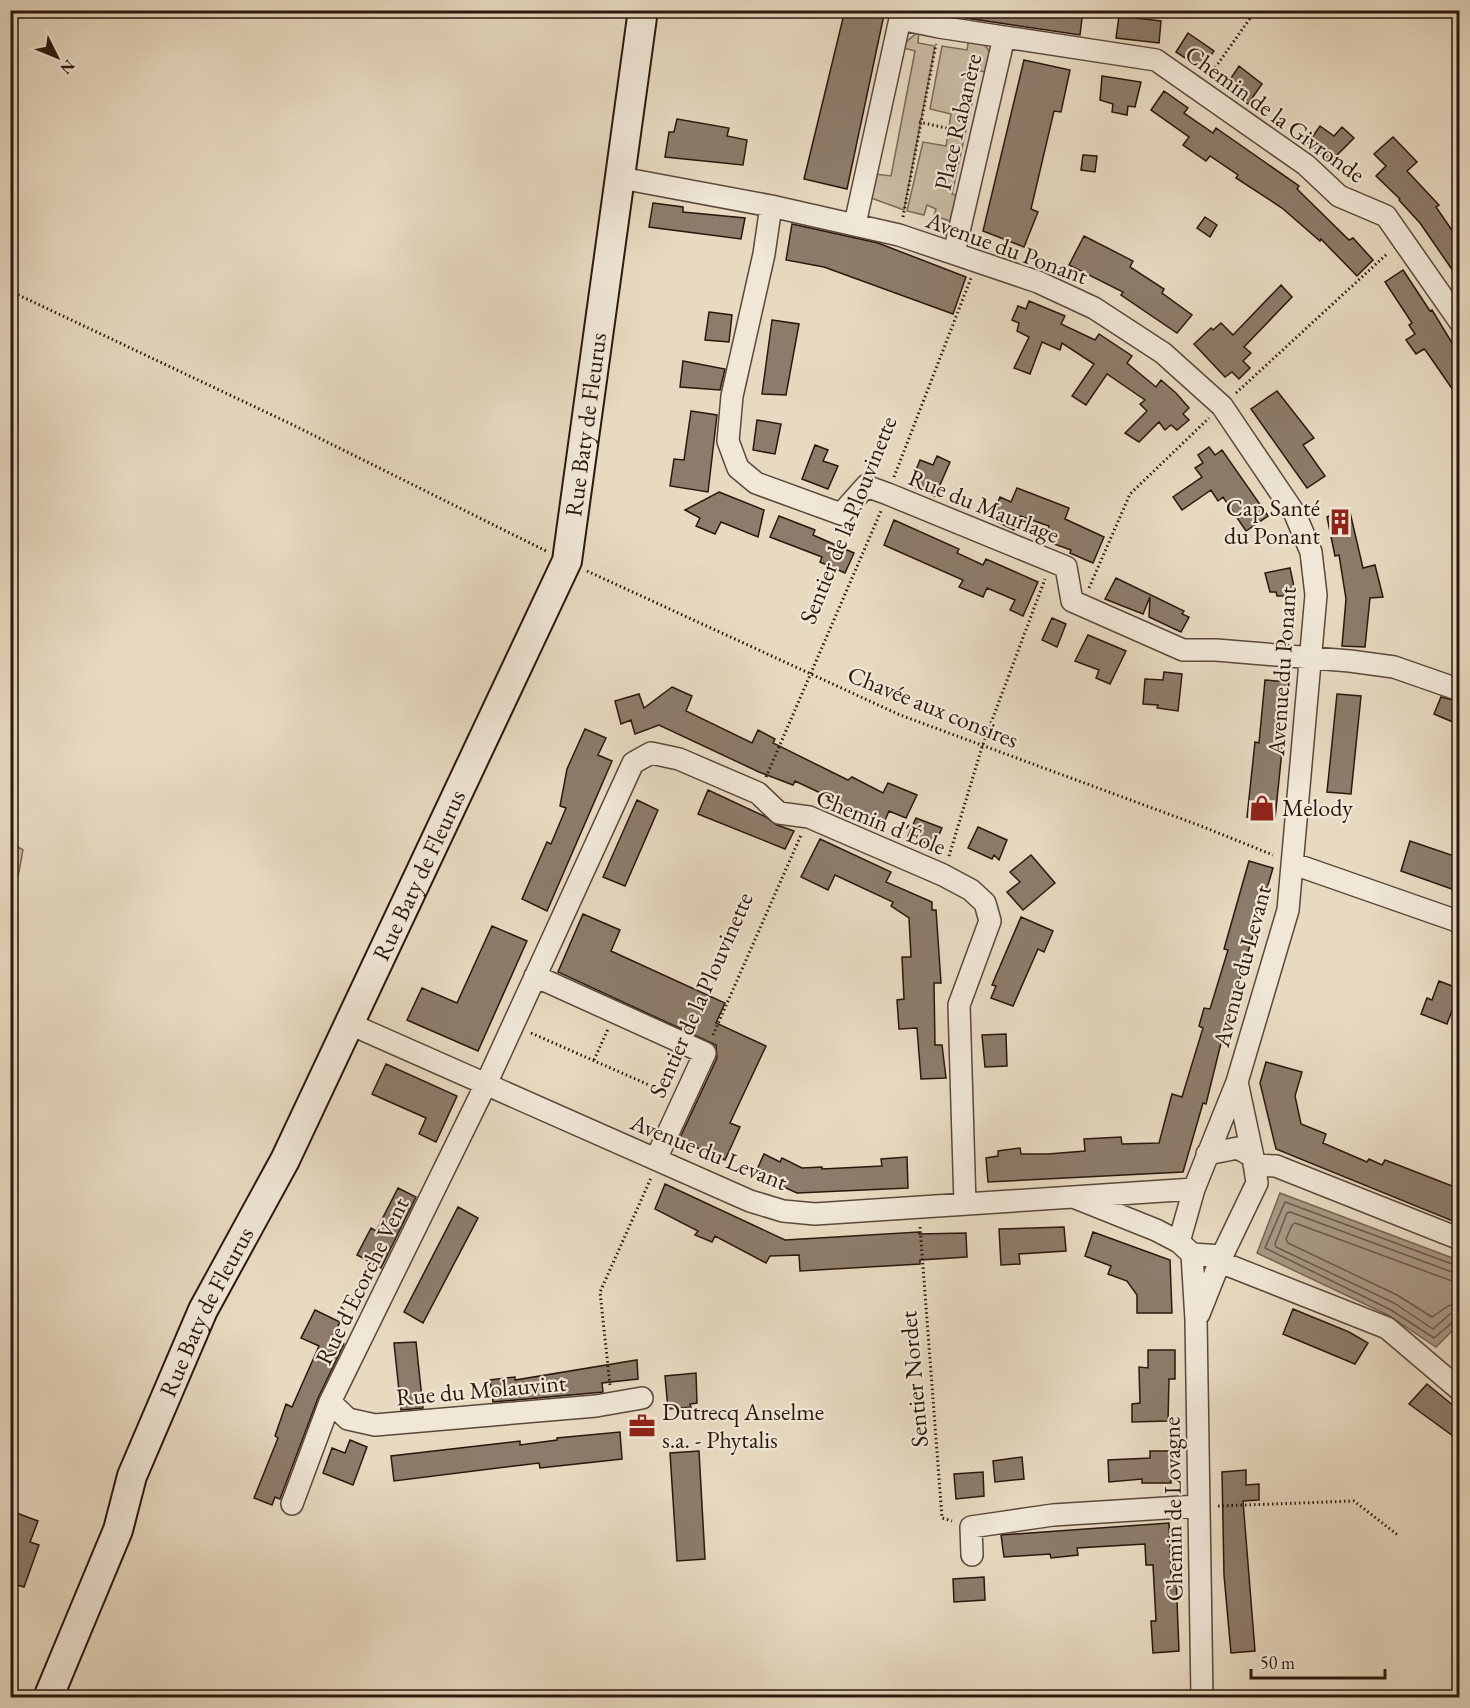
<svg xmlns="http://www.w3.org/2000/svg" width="1470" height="1708" viewBox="0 0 1470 1708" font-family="'EB Garamond',serif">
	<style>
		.green { fill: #c8b9a2; stroke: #7a6858; stroke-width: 1.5 }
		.water { fill: #a89884; stroke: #766454; stroke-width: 1.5 }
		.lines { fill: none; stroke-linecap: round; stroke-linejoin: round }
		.shore { stroke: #6a5848; stroke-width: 1.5 }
		.building { fill: #8d7c6b; stroke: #2b170d; stroke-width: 1.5 }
		.street-casing { stroke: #5a483a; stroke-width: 24 }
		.secondary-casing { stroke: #2b170d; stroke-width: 32 }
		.path { stroke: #2b170d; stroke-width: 3; stroke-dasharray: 1.5 3; stroke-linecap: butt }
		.street { stroke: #f0e7d7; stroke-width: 21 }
		.secondary { stroke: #f0e7d7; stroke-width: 28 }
		.labels { text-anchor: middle; stroke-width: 4.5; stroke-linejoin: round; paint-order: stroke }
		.street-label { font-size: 24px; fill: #2b170d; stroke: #f0e7d7 }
		.poi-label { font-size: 24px; fill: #2b170d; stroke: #f0e7d7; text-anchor: start }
	</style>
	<rect width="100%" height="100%" fill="#e8dac1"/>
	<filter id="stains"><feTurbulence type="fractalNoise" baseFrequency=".00333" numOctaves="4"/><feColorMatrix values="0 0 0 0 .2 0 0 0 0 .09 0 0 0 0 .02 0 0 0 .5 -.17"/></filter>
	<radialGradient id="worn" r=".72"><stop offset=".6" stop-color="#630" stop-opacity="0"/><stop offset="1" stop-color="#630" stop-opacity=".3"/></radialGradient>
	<path class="green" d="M919 31 918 43 935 46 904 210 871 198 875 174 891 176 915 51 900 47Z
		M969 37C989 42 992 54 994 73L979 71 952 194 966 197 960 224 934 216 936 209 927 205 924 215 907 211 923 142 946 146 951 114 930 109 942 46 967 50Z
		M11 843 23 850 11 914Z"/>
	<path class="water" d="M1280 1193 1455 1259 1459 1263V1324L1436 1347 1388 1315 1257 1253Z"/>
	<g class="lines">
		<path class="shore" d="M1460 1267 1285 1202 1265 1248 1391 1310 1434 1338 1454 1321 1460 1320
			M1460 1275 1290 1212 1287 1213 1275 1244 1276 1247 1394 1303 1433 1329 1450 1314 1460 1312
			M1460 1284 1295 1223 1292 1225 1286 1239 1288 1243 1397 1295 1432 1317 1448 1306 1460 1303"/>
	</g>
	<path class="building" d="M845 10H885L847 189 804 179Z
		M966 10H1083L1080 35 966 18Z
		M1119 16 1161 21 1159 43 1116 38Z
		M1188 33 1214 51 1202 69 1176 52Z
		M1024 60 1070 70 1061 112 1054 111 1031 209 1038 212 1024 247 983 231Z
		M1239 66 1262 84 1248 104 1225 87Z
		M1102 76 1141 82 1135 107 1128 106 1127 115 1112 112 1113 104 1100 100Z
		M1164 91 1188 108 1184 113 1213 133 1216 128 1299 186 1297 189 1349 240 1353 238 1373 260 1357 276 1321 239 1320 241 1282 208 1236 178 1238 175 1210 156 1206 161 1183 145 1189 137 1151 110Z
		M677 119 729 128 727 136 747 140 743 165 665 157 669 132H674Z
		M1320 126 1334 136 1342 127 1354 138 1331 161 1308 143Z
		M1393 137 1417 162 1407 171 1439 205 1436 207 1460 242V281L1420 223 1399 200 1400 199 1376 176 1386 166 1374 154Z
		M1083 155 1097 156 1095 172 1081 170Z
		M653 203 683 207V212L745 218 741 239 649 227Z
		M1205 217 1217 225 1210 237 1197 228Z
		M792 224 878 243 966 277 953 314 824 267 786 260Z
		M1084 236 1133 261 1130 267 1164 289 1162 293 1192 315 1177 333 1121 295 1123 292 1069 265Z
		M1403 270 1430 311 1432 310 1460 356V400L1426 351 1424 349 1416 354 1406 340 1415 334 1409 325 1412 323 1385 282Z
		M1281 285 1292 297 1244 347 1251 353 1243 361 1250 368 1239 379 1232 372 1225 377 1194 344 1211 328 1213 330 1221 323 1233 335Z
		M1029 301 1065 316 1061 324 1095 340 1099 334 1132 356 1127 363 1156 387 1161 380 1176 393 1189 408 1183 414 1189 420 1177 430 1171 425 1165 430 1159 422 1139 442 1125 433 1147 411 1140 404 1145 400 1107 374 1086 405 1072 396 1094 364 1062 343 1060 350 1042 342 1030 374 1014 368 1029 337 1017 331 1019 323 1012 320 1018 306 1026 309Z
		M709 312 732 315 729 342 705 340Z
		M772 320 799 324 786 395 762 394Z
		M683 361 725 369 720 390 680 387Z
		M1277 391 1314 438 1303 445 1325 476 1307 488 1251 409Z
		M691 411 717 415 708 492 670 486 674 459 684 460Z
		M757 420 781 424 775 454 753 450Z
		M815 445 828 450 823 461 838 466 828 489 802 479Z
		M1209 447 1215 455 1222 450 1268 516 1246 531 1223 497 1218 501 1211 490 1182 510 1173 497 1202 477 1195 468 1203 463 1198 455Z
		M937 456 950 462 935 496 910 485 920 460 933 465Z
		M1017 488 1069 508 1065 519 1104 537 1093 563 1070 553 1071 550 1043 540 1049 526 1020 516 1014 530 991 519 1000 497 1011 502Z
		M719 492 764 510 758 537 721 522 715 534 696 526 700 518 685 510Z
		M1349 508 1363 568 1375 565 1383 597 1370 598 1365 647 1342 646 1346 599 1339 555 1335 556 1327 517Z
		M779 516 815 530 813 535 854 553 845 573 820 562 822 557 770 537Z
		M894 520 959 549 957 553 983 565 986 559 1038 582 1023 616 1010 610 1015 600 987 588 983 597 959 587 963 580 884 545Z
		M1290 568 1296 596H1277L1276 592H1270L1265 573Z
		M1116 578 1184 611 1182 614 1189 617 1181 632 1149 617 1150 597 1143 614 1105 599Z
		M1052 618 1066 624 1057 647 1042 640Z
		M1088 635 1126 651 1110 684 1096 678 1099 670 1075 661Z
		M1164 672 1182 674 1178 711 1157 708 1158 705 1143 704 1145 679 1163 680Z
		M1265 680 1289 682 1275 819 1247 817 1255 742 1259 743Z
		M672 687 692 696 686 711 752 743 758 730 775 739 773 743 848 780 852 777 883 793 888 783 917 795 906 818 889 811 883 825 828 800 829 797 795 781 793 785 759 772 659 725 635 734 631 720 621 724 615 701 639 694 644 708Z
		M1337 694 1361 696 1351 794 1327 792Z
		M1441 697 1460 702V725L1434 714Z
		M585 729 606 738 598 755 612 761 547 911 522 899 547 842 551 844 566 808 560 806 567 769Z
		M708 790 764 816 777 825 794 831 785 849 698 814Z
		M637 800 658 810 625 886 603 877Z
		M916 818 942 828 934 846 908 836Z
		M978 827 1007 840 999 860 994 855 992 859 968 848Z
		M820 839 891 872 886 882 932 902V910H936L941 983H934L935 1045H942L946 1078 921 1079 917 1028 899 1029 897 1000 904 999 902 957H911L909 918 891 906 893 902 835 875 828 890 801 877Z
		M1410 841 1460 858V892L1401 871Z
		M1031 855 1055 883 1023 910 1007 892 1020 882 1010 872Z
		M1249 861 1273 868 1221 1043 1206 1104 1203 1103 1183 1172 988 1182 986 1158 998 1156V1151L1020 1148 1021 1154H1048L1085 1151 1084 1139 1121 1137 1122 1144 1159 1143 1172 1094 1182 1097 1203 1028 1199 1026 1204 1008 1210 1009 1228 950 1224 949Z
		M583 914 620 930 611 951 725 1003 716 1023 766 1046 730 1123 740 1127 725 1160 679 1140 717 1058 716 1045 558 972Z
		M1021 917 1053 931 1044 952 1038 949 1013 1006 991 998 996 986 992 985Z
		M492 926 527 941 478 1051 407 1020 422 988 457 1003Z
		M1439 981 1460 989 1447 1024 1421 1014 1427 998 1432 1000Z
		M1006 1034 1007 1066 985 1067 982 1035Z
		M1266 1062 1302 1072 1295 1096 1301 1124 1326 1134 1323 1143 1367 1162 1369 1159 1382 1165 1385 1160 1460 1189V1224L1276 1149 1260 1083Z
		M386 1064 457 1096 436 1142 419 1134 426 1118 372 1094Z
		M764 1154 780 1162 782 1158 802 1168 822 1167V1169L882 1166 881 1159 907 1157 908 1188 797 1193 755 1174Z
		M665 1184 785 1240 919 1232V1234L966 1233 967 1257 920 1260V1264L800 1271 799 1255 770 1256 766 1263 715 1236 712 1242 695 1235 698 1231 655 1209Z
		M398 1188 416 1197 381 1268 357 1255 371 1228 376 1231Z
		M458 1207 478 1218 423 1323 404 1312Z
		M1064 1227 1066 1251 1019 1254 1020 1264 1001 1265 999 1229Z
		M1093 1232 1170 1260 1172 1313H1137V1295L1127 1281 1108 1274 1111 1266 1085 1256Z
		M1293 1309 1349 1332 1368 1343 1355 1364 1283 1334Z
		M315 1310 340 1322 332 1337 344 1344 318 1398 280 1499 275 1497 272 1505 254 1498 278 1438 275 1436 286 1404 292 1407 319 1346 301 1338Z
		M416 1342 423 1408 401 1410 394 1343Z
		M1148 1350H1175V1379H1169L1168 1421 1132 1422V1404L1140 1403 1139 1367 1148 1368Z
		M637 1360 638 1379 602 1383 603 1392 493 1402 490 1380 515 1377V1380Z
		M696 1373 697 1403 690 1404 691 1407 668 1409 665 1376Z
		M1427 1384 1460 1411V1441L1409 1404Z
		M620 1432 622 1459 540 1468 539 1463 394 1481 391 1456 520 1441V1445L557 1440V1438Z
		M350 1440 367 1447 353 1485 323 1473 332 1448 345 1453Z
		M699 1451 705 1559 677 1561 670 1453Z
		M1150 1451H1172L1171 1483H1142V1479L1109 1482 1108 1460 1150 1458Z
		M1022 1457 1024 1479 995 1482 993 1461Z
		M1246 1470V1485L1259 1484V1500L1243 1501 1255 1651 1231 1653 1224 1575 1222 1472Z
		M983 1472 984 1496 956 1499 954 1474Z
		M14 1512 38 1521 30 1542 39 1545 24 1587 10 1583V1521Z
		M1169 1523 1171 1576H1176L1179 1651 1153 1653 1151 1621H1156L1153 1565H1146L1145 1544 1077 1548 1078 1555 1051 1558 1050 1554 1004 1557 1001 1535Z
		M984 1577 985 1600 954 1602 953 1579Z"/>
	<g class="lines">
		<g class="street-casing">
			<path id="street" d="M900 19 939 27 1156 60 1306 165 1339 196 1386 216 1460 322
				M621 178 771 206 899 235 1038 282 1094 308 1163 353 1222 406 1295 514 1311 552 1316 595 1288 910 1237 1082 1194 1189 1179 1242 1192 1254 1222 1256 1257 1183 1253 1157 1238 1148 1207 1154
				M771 206 764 254 732 396 728 441 738 468 756 483 841 514 866 486 888 494 1066 567 1072 601 1183 650H1216L1350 661 1394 667 1460 690
				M855 224 900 19 904 10
				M954 253 1004 37
				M1294 864 1460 922
				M535 976 705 1053 656 1159
				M350 1024 750 1201 783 1211 815 1214 1194 1189
				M1237 1082 1253 1157
				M1254 1165 1276 1166 1460 1239
				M1076 1198 1156 1230 1179 1242
				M1192 1254 1196 1320 1202 1698
				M1220 1262 1387 1328 1460 1390
				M1199 1314 1222 1256
				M330 1402 348 1419 375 1425 596 1406 642 1398
				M292 1504 330 1402 486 1084 633 763 651 753 679 759 758 793 779 813 809 817 943 875 971 890 985 903 990 921 959 1005 965 1204
				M972 1555 971 1527 1053 1515 1198 1506"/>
		</g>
		<g class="secondary-casing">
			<g id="secondary">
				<path id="s1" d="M48 1698 118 1530 132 1476 203 1310 285 1160 567 561 643 10"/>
			</g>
		</g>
		<path class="path" d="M1210 75 1256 10
			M919 122 964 132
			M903 217 936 44
			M10 291 289 423 546 551
			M1236 393 1388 253
			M894 477 971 278
			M587 571 900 715 1201 826 1273 855
			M1089 588 1130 494 1209 418
			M766 777 881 511
			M949 856 982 747 1045 579
			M531 1033 665 1092
			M713 1035 801 835
			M594 1060 608 1029
			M920 1227 942 1518 952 1521
			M610 1385 600 1292 651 1178
			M1218 1506 1354 1501 1399 1536"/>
		<use href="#street" class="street"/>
		<use href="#secondary" class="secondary"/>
	</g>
	<defs>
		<g id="building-bare" transform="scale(2.07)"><path d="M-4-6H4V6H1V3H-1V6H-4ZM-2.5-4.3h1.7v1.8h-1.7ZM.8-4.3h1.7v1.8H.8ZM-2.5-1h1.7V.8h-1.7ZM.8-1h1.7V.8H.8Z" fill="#8f2418" stroke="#f0e7d7" stroke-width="2.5" paint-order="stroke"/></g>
		<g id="shop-bare" transform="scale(2.07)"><path d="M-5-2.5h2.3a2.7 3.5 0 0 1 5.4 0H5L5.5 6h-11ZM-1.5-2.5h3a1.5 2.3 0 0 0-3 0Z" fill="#8f2418" stroke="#f0e7d7" stroke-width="2.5" paint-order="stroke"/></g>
		<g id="office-bare" transform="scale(2.07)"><path d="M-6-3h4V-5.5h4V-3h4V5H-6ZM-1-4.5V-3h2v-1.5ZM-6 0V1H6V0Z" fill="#8f2418" stroke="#f0e7d7" stroke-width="2.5" paint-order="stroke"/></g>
	</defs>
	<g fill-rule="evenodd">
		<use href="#building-bare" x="1340" y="522"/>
		<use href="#shop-bare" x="1262" y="808"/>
		<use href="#office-bare" x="642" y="1426"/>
	</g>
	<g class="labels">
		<g class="street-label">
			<text transform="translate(1275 114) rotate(36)" y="8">Chemin de la Givronde</text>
			<text transform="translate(958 122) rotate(-77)" y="8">Place Rabanère</text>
			<text transform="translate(1007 248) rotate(20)" y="8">Avenue du Ponant</text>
			<text dy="8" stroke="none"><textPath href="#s1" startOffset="1389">Rue Baty de Fleurus</textPath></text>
			<text transform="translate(984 506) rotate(22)" y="8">Rue du Maurlage</text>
			<text transform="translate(848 520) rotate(-68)" y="8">Sentier de la Plouvinette</text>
			<text transform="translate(1282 671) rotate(-86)" y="8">Avenue du Ponant</text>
			<text transform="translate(933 707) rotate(22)" y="8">Chavée aux consires</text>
			<text transform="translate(881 822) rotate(22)" y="8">Chemin d'Éole</text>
			<text dy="8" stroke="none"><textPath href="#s1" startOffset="904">Rue Baty de Fleurus</textPath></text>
			<text transform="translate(1242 966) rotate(-75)" y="8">Avenue du Levant</text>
			<text transform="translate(701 995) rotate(-66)" y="8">Sentier de la Plouvinette</text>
			<text transform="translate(709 1152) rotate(22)" y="8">Avenue du Levant</text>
			<text transform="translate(362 1281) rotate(-64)" y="8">Rue d'Ecorche Vent</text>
			<text dy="8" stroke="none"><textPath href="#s1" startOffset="418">Rue Baty de Fleurus</textPath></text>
			<text transform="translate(914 1379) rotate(-95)" y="8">Sentier Nordet</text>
			<text transform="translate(481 1390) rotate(-5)" y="8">Rue du Molauvint</text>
			<text transform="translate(1173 1509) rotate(-91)" y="8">Chemin de Lovagne</text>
		</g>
		<g class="poi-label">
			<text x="1320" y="516" text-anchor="end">Cap Santé<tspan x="1320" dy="28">du Ponant</tspan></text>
			<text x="1282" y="816">Melody</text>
			<text x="662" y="1420">Dutrecq Anselme<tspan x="662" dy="28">s.a. - Phytalis</tspan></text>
		</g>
	</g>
	<rect width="1470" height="1708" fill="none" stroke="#e8dac1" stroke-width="36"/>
	<rect x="12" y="12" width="1446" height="1684" fill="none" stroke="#2b170d" stroke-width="3"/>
	<rect x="18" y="18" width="1434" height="1672" fill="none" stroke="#2b170d" stroke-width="1.5"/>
	<g transform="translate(57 57) rotate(133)" stroke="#f0e7d7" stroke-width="4.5" paint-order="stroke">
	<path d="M0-4.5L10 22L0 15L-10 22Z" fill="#2b170d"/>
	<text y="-9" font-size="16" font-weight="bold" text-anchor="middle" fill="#2b170d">N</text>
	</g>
	<path d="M1251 1669v9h134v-9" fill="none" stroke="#2b170d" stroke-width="3"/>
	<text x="1260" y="1669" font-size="18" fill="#2b170d" stroke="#f0e7d7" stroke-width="4.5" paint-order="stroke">50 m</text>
	<rect width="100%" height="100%" filter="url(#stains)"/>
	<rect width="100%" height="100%" fill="url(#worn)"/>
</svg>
